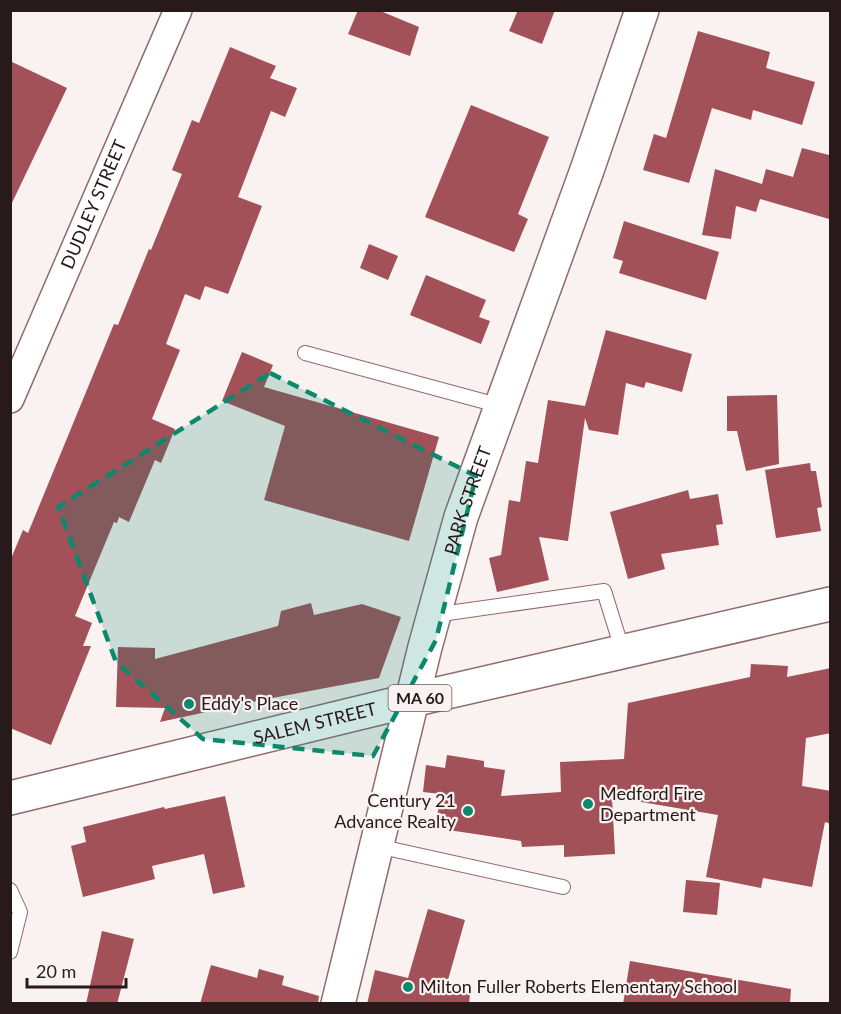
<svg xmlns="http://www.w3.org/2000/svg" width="841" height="1014" viewBox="0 0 841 1014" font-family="Lato,sans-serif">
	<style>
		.building { fill: #a25159 }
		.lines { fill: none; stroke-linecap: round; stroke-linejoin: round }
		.lane-casing { stroke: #906b6d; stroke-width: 16 }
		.street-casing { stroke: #906b6d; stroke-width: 30 }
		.secondary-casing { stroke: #906b6d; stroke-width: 36 }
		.primary-casing { stroke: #906b6d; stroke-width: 36 }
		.lane { stroke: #fff; stroke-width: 14 }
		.street { stroke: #fff; stroke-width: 27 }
		.secondary { stroke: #fff; stroke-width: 33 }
		.primary { stroke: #fff; stroke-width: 33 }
		.marked { fill: #0c896d; fill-opacity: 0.2; stroke: #0c896d; stroke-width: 4.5; stroke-dasharray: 12 8; stroke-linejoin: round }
		.poi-dot { fill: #0c896d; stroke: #faf1f1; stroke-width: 2 }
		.labels { text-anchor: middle; stroke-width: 4.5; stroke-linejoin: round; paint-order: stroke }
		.shield { fill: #faf1f1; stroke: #675a5a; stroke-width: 1.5 }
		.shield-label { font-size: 16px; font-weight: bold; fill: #28191a }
		.street-label { font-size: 18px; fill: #28191a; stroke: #faf1f1 }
		.poi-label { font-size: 18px; fill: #28191a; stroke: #faf1f1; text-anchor: start }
	</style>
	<rect width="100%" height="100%" fill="#faf1f1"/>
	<path class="building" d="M358 10H378L419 27 410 56 348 34Z
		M518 10H555L542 44 509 31Z
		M698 31 770 52 766 68 815 82 802 125 753 110 751 120 712 108 689 183 643 170 654 134 666 138Z
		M230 47 276 66 270 78 297 88 285 117 271 111 238 197 262 206 228 294 205 286 200 300 185 294 166 344 180 350 152 419 175 429 161 463 155 460 129 522 119 517 117 523 114 522 75 616 92 623 83 646H91L51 745 10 728V561L23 530 28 533 114 324 118 325 149 249 151 250 182 174 172 170 192 120 199 123Z
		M10 61 67 88 10 207Z
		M471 105 549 137 518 214 528 219 514 252 425 217Z
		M802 148 829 155V219L760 199 756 212 736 206 731 239 702 235 715 169 762 184 766 169 793 177Z
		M624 221 719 252 706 300 619 273 623 261 613 258Z
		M369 244 398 256 388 280 360 268Z
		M426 275 486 300 479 317 490 321 481 344 410 315Z
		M606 330 692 354 682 392 646 382 644 388 626 383 618 435 589 430 585 418 568 541 539 537 549 580 497 592 489 558 501 555 509 500 520 502 526 461 538 463 548 400 585 406Z
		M242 352 273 365 264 387 439 437 409 541 264 500 285 426 222 401Z
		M777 395 779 464 746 471 737 431H727V396Z
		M810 463 811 471H816L822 507 817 508 821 531 776 538 765 470Z
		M688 490 690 499 718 494 723 524 716 525 719 545 661 554 665 569 628 579 610 512Z
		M311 603 314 615 362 604 401 617 379 678 267 699 160 722 165 708 116 707 118 647 155 648V659L278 626 281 611Z
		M751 664 788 666 787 677 831 668V733L806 738 802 786 831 791V824L825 822 812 887 763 878 761 888 706 877 718 815 612 797 615 854 564 857V845L522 847 521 841 435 828 441 794 423 792 426 765 445 768 447 755 484 761V767L505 770 501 796 561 792 560 762 624 759 628 703 750 677Z
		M225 796 245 887 213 894 204 854 152 866 155 879 83 897 71 846 86 842 83 827 164 807 165 809Z
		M686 880 720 883 717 915 683 912Z
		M428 909 465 920 446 987 470 993 469 1004H367L375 970 408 978Z
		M102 931 134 939 117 1004H86Z
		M630 961 791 989 790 1004H623Z
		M211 965 257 978 259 969 284 976 282 985 319 996 318 1004H200Z"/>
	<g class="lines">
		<g class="lane-casing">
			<path id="lane" d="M305 353 501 406
				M434 615 604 591 623 652
				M377 846 563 887
				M10 890 20 912 10 952"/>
		</g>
		<g class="street-casing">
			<g id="street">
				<path id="s1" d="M10 399 178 10"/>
			</g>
		</g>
		<g class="secondary-casing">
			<g id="secondary">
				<path id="s2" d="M338 1004 425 647 461 517 587 170 642 10"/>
			</g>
		</g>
		<g class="primary-casing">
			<g id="primary">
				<path id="s3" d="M10 798 412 700 830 604"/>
			</g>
		</g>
		<use href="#lane" class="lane"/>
		<use href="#street" class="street"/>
		<use href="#secondary" class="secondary"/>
		<use href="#primary" class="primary"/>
	</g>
	<path class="marked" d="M270 373 476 476 436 640 373 756 203 739 116 662 58 507Z"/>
	<g class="poi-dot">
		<circle cx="189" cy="704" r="6"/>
		<circle cx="588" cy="804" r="6"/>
		<circle cx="468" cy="811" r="6"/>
		<circle cx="408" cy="987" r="6"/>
	</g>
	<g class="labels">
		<rect class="shield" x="388.5" y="685" width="63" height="26" rx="4.5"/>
		<g class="shield-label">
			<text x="420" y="704">MA 60</text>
		</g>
		<g class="street-label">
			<text dy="6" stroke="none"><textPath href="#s1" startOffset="212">DUDLEY STREET</textPath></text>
			<text dy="6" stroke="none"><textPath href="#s2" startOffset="520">PARK STREET</textPath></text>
			<text dy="6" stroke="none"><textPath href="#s3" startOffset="314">SALEM STREET</textPath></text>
		</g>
		<g class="poi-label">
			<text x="201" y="710">Eddy's Place</text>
			<text x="600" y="800">Medford Fire<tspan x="600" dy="21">Department</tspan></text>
			<text x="456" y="807" text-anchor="end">Century 21<tspan x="456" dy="21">Advance Realty</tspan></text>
			<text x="420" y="993">Milton Fuller Roberts Elementary School</text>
		</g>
	</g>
	<rect width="841" height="1014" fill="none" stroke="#28191a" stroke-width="24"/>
	<path d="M27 978v9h99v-9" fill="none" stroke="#28191a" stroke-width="3"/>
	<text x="36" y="978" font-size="18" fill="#28191a" stroke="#faf1f1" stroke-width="4.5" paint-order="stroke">20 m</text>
</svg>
